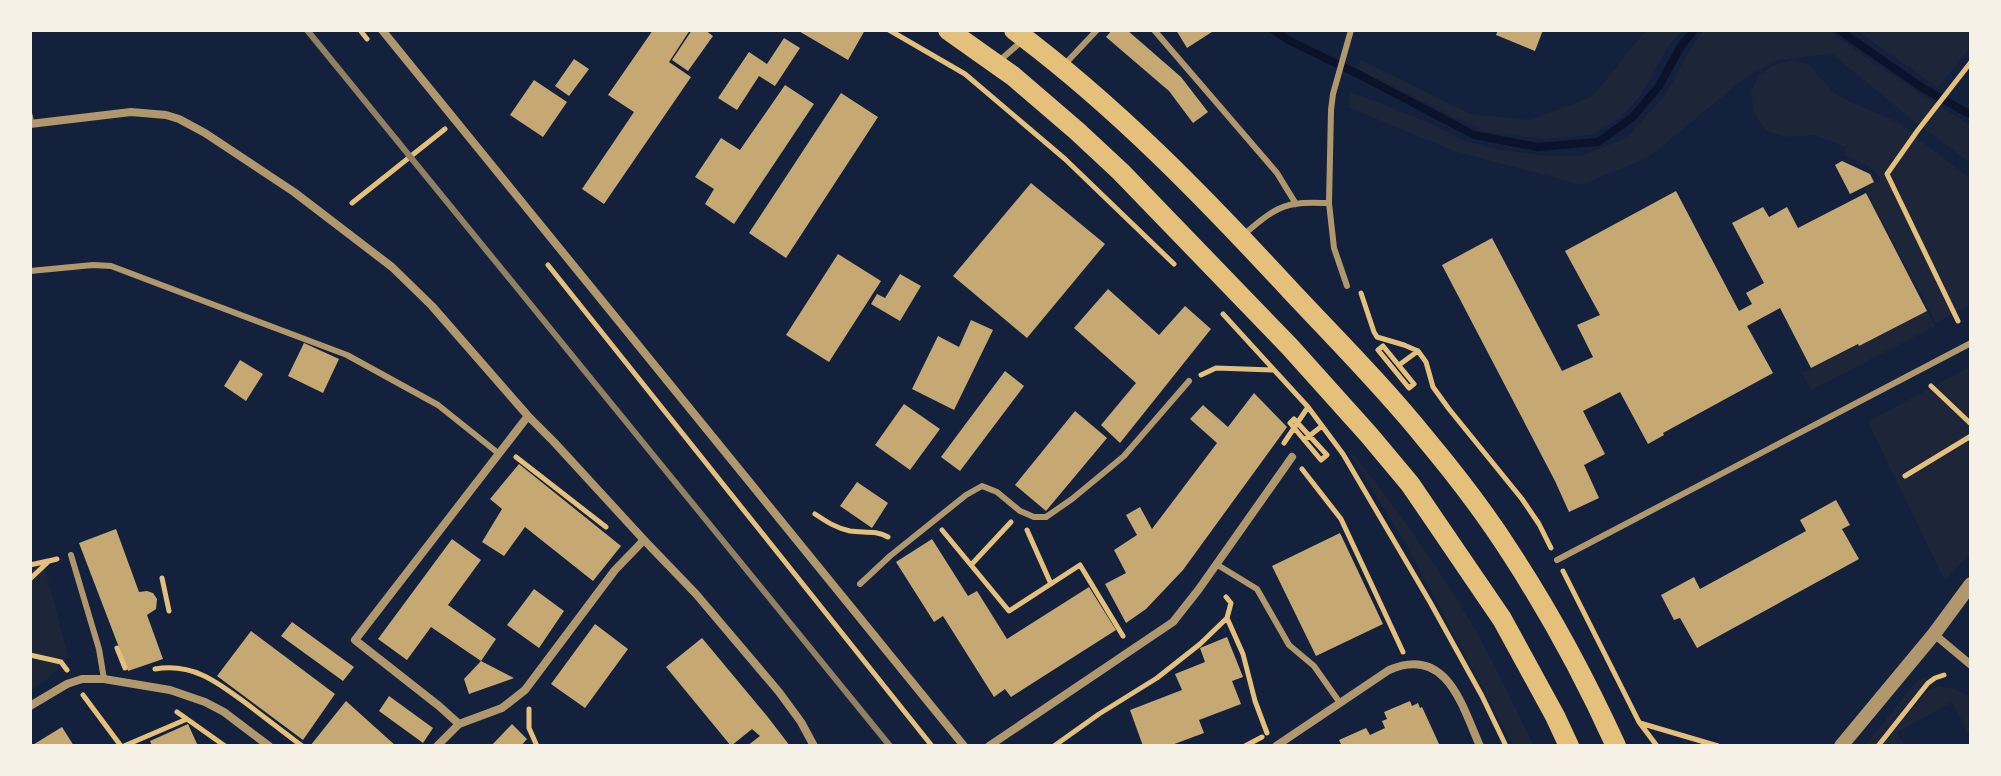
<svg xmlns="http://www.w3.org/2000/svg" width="2001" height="776" viewBox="0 0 2001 776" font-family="'Noto Sans',sans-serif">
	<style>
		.green { fill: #1d2539 }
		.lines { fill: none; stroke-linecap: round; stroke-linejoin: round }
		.stream { stroke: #0b132b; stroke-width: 8 }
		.building { fill: #c6a872 }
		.path { stroke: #e5c07b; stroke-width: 5 }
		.service { stroke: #b1986c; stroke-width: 6 }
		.minor { stroke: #b1986c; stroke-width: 8 }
		.tertiary { stroke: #b1986c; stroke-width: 14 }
		.primary { stroke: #e5c07b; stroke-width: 20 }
		.rail { stroke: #918062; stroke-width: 6 }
	</style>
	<rect width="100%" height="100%" fill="#14213d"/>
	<path class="green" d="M1649 30H1683L1670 43 1642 94 1619 119 1592 135 1543 139 1482 131 1356 69 1361 60 1471 114 1531 120 1593 96 1642 35Z
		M1704 30H1828L1878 66 1971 126V163L1915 122 1832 54 1778 60 1746 77 1654 153 1637 162 1582 185 1454 151 1348 107 1351 92 1429 123 1461 140 1499 150 1540 155 1582 156 1626 138 1666 94 1692 46Z
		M1856 30H1971V46L1938 88Z
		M1790 61 1809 64 1832 91 1844 99 1897 122 1971 179V304L1936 323 1865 189 1881 178 1870 167 1844 155 1846 147 1815 135 1787 137 1766 131 1754 112 1751 93 1759 75 1772 66Z
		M1927 311 1935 326 1811 390 1802 373Z
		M1971 366V552L1945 581 1868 422Z
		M1350 454 1355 456C1396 509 1435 562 1469 619 1493 660 1513 704 1534 746H1513L1409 549Z
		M44 564 68 656C58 672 46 681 30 691V568Z
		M1929 676 1874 746H1865L1914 684 1919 680Z
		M1938 686 1954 689 1971 697V738L1952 702 1897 732 1905 746H1882L1927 691Z"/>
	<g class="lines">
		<path class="stream" d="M1273 30 1290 41 1358 74 1474 135 1537 147 1598 142 1633 117 1659 86 1681 46 1694 30
			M1839 30 1921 87 1971 115"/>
	</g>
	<path class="building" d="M653 30H690L669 62 691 77 604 204 582 189 634 112 608 95Z
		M692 30H705L713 36 688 71 672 60Z
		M797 30H865L848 60Z
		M1112 30H1127L1181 77 1208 112 1193 123 1169 91 1106 37Z
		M1176 30H1215L1187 48Z
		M1498 30H1543L1535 51 1496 35Z
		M784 38 800 48 775 86 759 76 737 110 718 98 749 52 767 64Z
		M574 59 589 69 569 96 555 86Z
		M534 80 567 102 543 137 510 115Z
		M785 85 814 104 734 224 705 204 714 189 695 177 721 138 740 150Z
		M841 93 878 117 786 258 749 233Z
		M1842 161 1870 174 1874 182 1850 194 1835 165Z
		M1031 183 1105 244 1027 338 953 276Z
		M1676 191 1739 311 1752 304 1746 293 1764 283 1732 223 1763 207 1769 217 1787 207 1798 228 1866 193 1927 311 1859 346 1858 344 1811 368 1780 308 1747 326 1773 373 1663 433 1664 435 1648 444 1620 392 1583 411 1605 454 1584 465 1599 498 1569 512 1555 481 1442 265 1492 238 1562 371 1593 357 1577 325 1600 315 1565 251Z
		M838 254 881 281 829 362 786 335Z
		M900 274 921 286 900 321 871 304 877 294 885 298Z
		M1108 289 1159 335 1185 306 1211 329 1120 443 1101 425 1136 383 1074 328Z
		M971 320 993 330 954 410 912 389 938 336 959 347Z
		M304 343 339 359 323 393 288 376Z
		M240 360 263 374 246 401 224 386Z
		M1005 371 1024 386 960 471 941 457Z
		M1254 393 1287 427 1183 570 1146 609 1126 623 1105 584 1126 573 1114 550 1137 535 1126 515 1140 507 1152 529 1217 443 1190 419 1203 405 1228 427Z
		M904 404 940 429 910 470 875 445Z
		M1075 411 1107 438 1046 511 1015 485Z
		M519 464 621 546 593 581 525 527 504 556 482 542 502 509 490 499Z
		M857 482 888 503 872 528 840 506Z
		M1836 500 1850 525 1842 529 1859 559 1697 648 1680 618 1674 620 1661 595 1694 577 1700 589 1806 531 1800 520Z
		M116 529 139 592 147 591 153 593 157 599 156 609 147 615 163 659 128 671 79 543Z
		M1340 533 1383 624 1316 656 1272 566Z
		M452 539 481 560 448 605 496 639 481 661 514 678 469 694 464 679 481 661 431 627 407 660 378 639Z
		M932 539 968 596 977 591 1007 639 1089 587 1116 630 1011 697 1005 689 994 697 943 616 934 622 896 562Z
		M534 589 564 611 539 648 507 625Z
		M292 622 354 667 343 681 281 636Z
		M595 624 628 649 585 708 551 684Z
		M251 631 335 694 303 740 217 676Z
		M1227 637 1243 677 1232 681 1241 704 1199 720 1204 733 1169 746H1143L1130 710 1182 690 1175 674 1205 662 1200 648Z
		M702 638 767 716 790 746H747L760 736 752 729 731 746 666 667Z
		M389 696 433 728 423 743 379 711Z
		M346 701 396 746H310Z
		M1410 701 1412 706 1418 703 1420 708 1422 707 1440 746H1342L1339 740 1366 728 1370 735 1385 728 1382 721 1387 719 1384 712Z
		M188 724 198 746H152L150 741Z
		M512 724 527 739 521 746H491Z
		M62 727 74 746H31Z"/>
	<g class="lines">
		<path class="path" d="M360 30 367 39
			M889 30 965 74 1065 159 1174 264
			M352 203 445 129
			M548 265 932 746
			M1361 293 1374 332 1377 337 1404 345 1418 351 1426 362 1433 387 1449 409 1522 499 1539 524 1551 548
			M1223 314 1308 407 1343 454 1430 602 1482 696 1506 746
			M1958 321 1887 174 1918 130 1971 62
			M1383 346 1414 384 1409 388 1378 350Z
			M1399 365 1418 351
			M1201 375 1216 368 1273 370
			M1931 386 1971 424
			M1294 419 1327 455 1321 460 1290 423Z
			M1304 440 1322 426
			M1284 443 1308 407
			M516 457 606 527
			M1302 469 1341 519 1403 652
			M1905 476 1971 436
			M815 514C827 522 836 528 850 531 864 533 876 530 888 537
			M942 530 1009 611 1080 565 1123 636
			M1027 530 1051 584
			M30 565 48 561
			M971 565 1011 522
			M1563 571 1639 722 1657 746
			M162 578 169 611
			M30 579 49 561 57 559
			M1226 597 1231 603 1227 618
			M117 648 125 668
			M30 655 61 662 67 670
			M155 669C195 662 221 685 251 707 268 720 285 733 302 746
			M83 695 121 746
			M529 709V728L537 746
			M177 712 225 746
			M1640 723 1718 746
			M124 746 187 719
			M1054 746 1099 714 1157 678 1200 644 1227 618 1243 654 1255 701 1267 733
			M1245 746 1262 737
			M1878 746 1928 683 1935 678 1944 675"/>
		<path class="service" d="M1154 30 1277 173 1296 204
			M998 62 1023 40
			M1065 64 1097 30
			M30 116 31 124
			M1243 235C1258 223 1275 206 1295 204 1306 202 1318 203 1329 203
			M30 271 93 265 111 266 347 355 438 405 498 453
			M1347 286 1334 248 1329 203 1331 110 1333 94 1351 30
			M71 555 99 649 104 679
			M1557 560 1971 343
			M1216 564 1257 589 1289 645 1314 666 1340 703
			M860 584 890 556 966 495 982 486 997 492 1020 511 1034 517H1046L1072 499 1124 456 1189 381"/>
		<path class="minor" d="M382 30 964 746
			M30 124 131 112 166 115 179 119 205 133 294 192 392 267 432 306 528 416 554 442 644 540 696 594 779 692 801 722 814 746
			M1934 634 1971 665
			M30 706 67 684 82 679H104L170 690 205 702 224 712 269 746
			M459 724 439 706 355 640 528 416
			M437 746 459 724 502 708 525 690 615 570 644 540
			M989 746 1173 622 1199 589 1292 457
			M1276 746 1389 670C1447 645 1462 706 1480 746"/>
		<path class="tertiary" d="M1841 746 1934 634 1971 584"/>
		<path class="primary" d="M948 30 1013 76 1077 131 1121 172 1290 347 1369 435 1410 484 1502 619 1555 716 1569 746
			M1014 30C1116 106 1204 197 1291 291 1336 339 1384 387 1425 438 1456 475 1486 514 1512 555 1551 615 1586 680 1616 746"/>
		<path class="rail" d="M307 30 890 746"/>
	</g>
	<rect width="2001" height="776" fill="none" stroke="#f6f1e7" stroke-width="64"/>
</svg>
